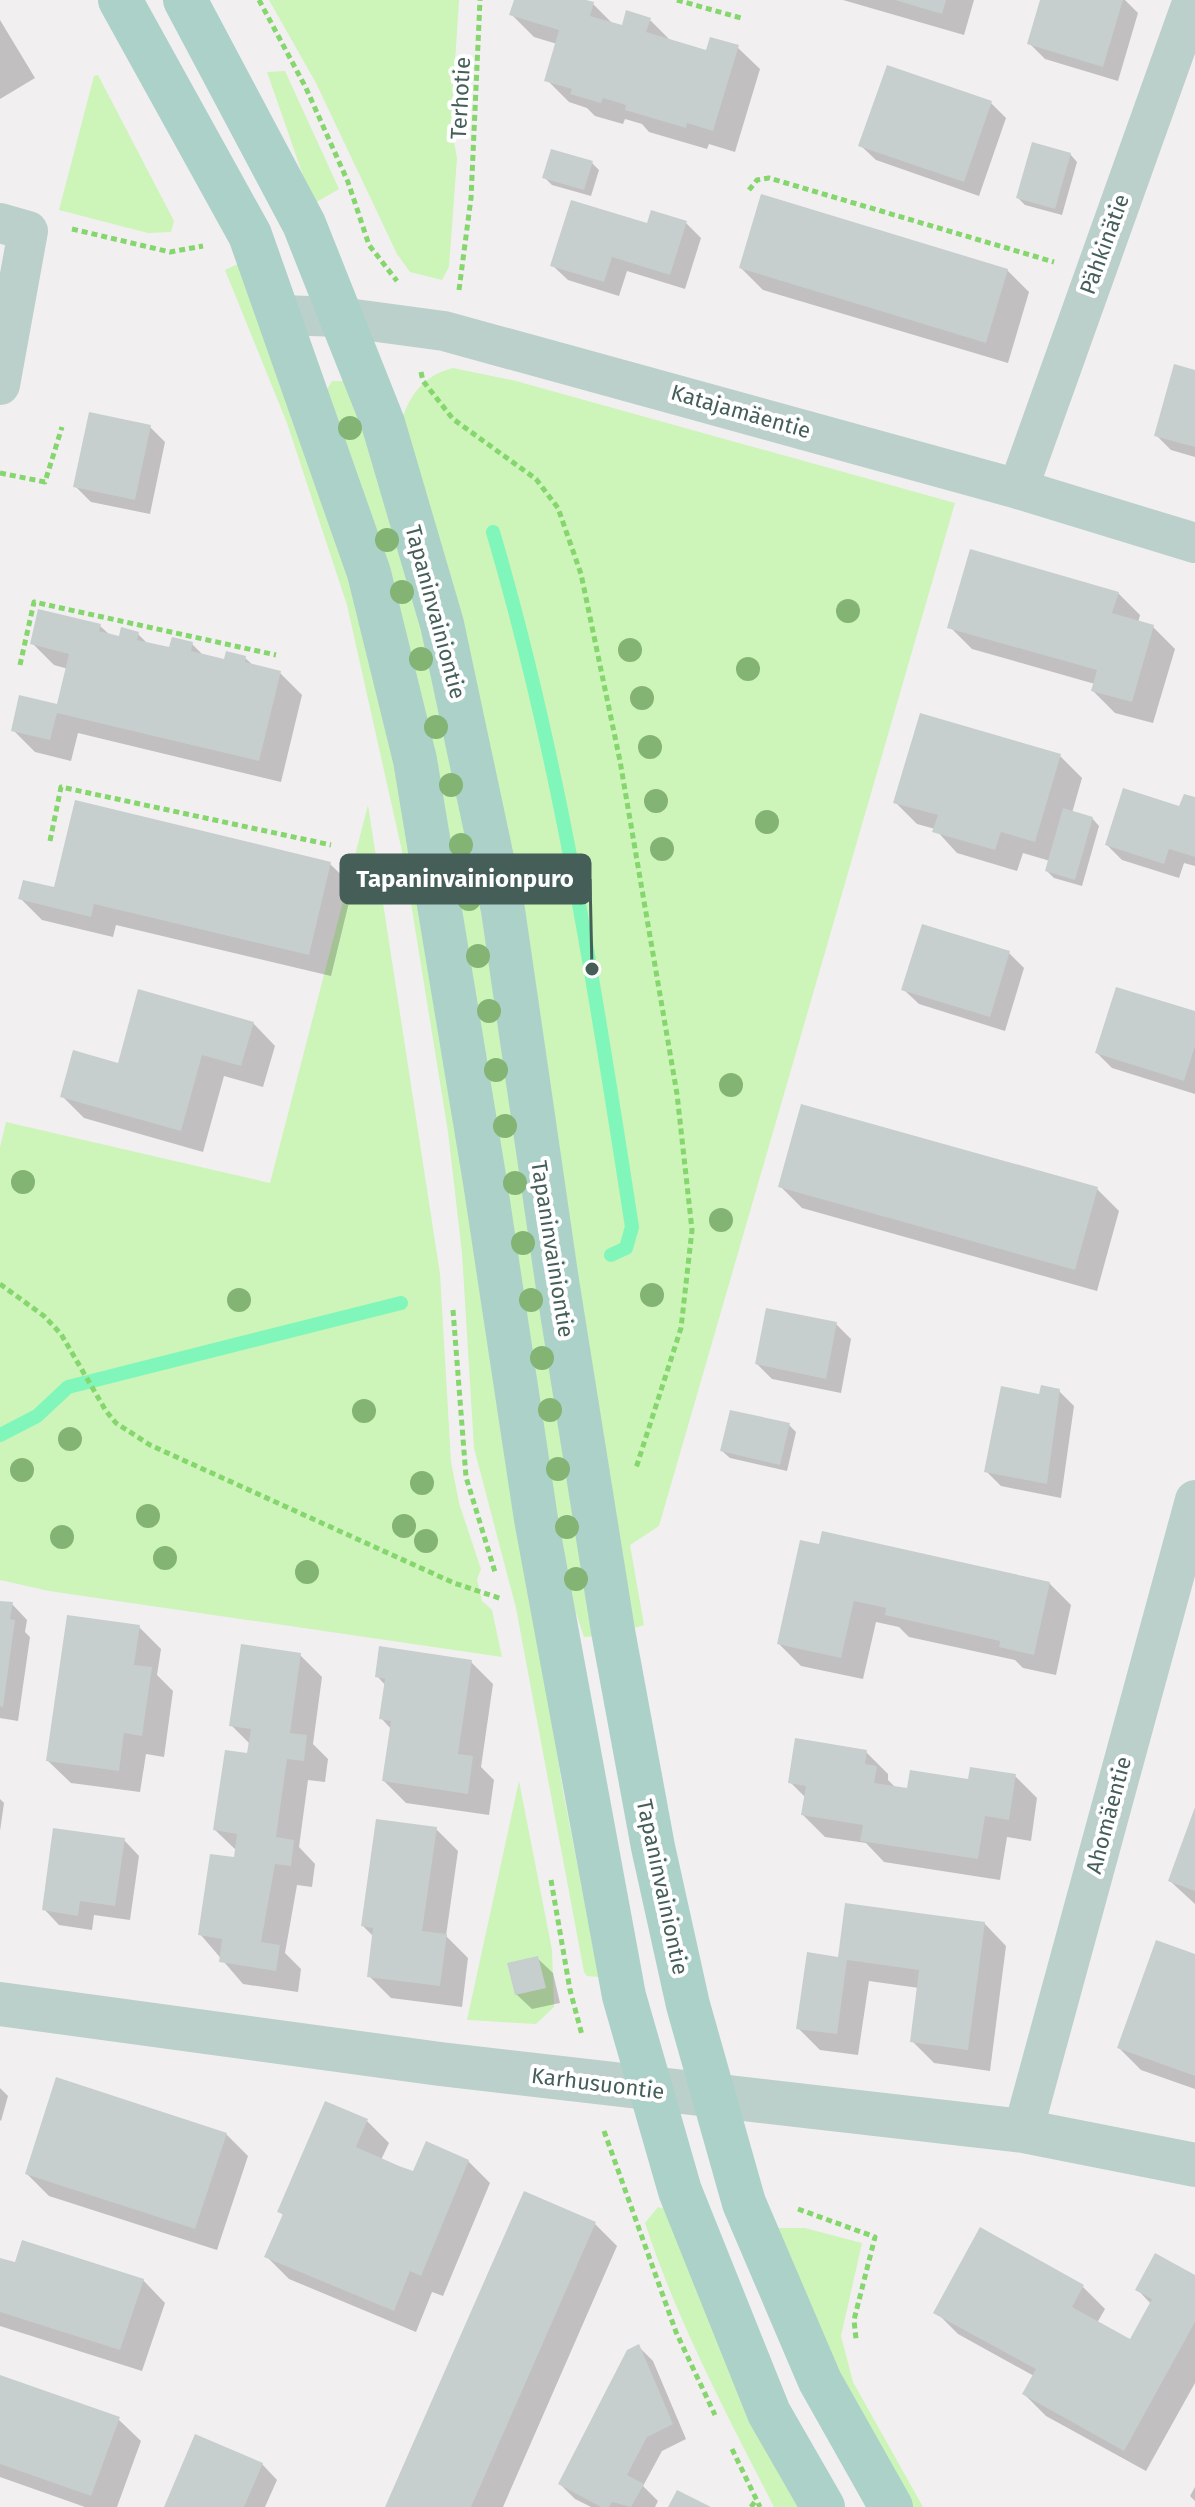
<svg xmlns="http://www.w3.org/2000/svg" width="1195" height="2507" viewBox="0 0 1195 2507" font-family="'Fira Sans',sans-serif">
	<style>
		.green { fill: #cdf4b9 }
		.shadow { fill: #0003 }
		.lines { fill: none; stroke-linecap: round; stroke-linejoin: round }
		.stream { stroke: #81f6ba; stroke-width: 14 }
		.building { fill: #c6cfce }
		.path { stroke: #84d66d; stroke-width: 5; stroke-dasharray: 6 4; stroke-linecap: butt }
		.minor { stroke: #bbd0cb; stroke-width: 40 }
		.tertiary { stroke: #bbd0cb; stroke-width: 44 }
		.primary { stroke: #acd1c9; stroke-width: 44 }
		.tree { fill: #83b474 }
		.labels { text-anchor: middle; stroke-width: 8; stroke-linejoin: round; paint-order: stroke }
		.street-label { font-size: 22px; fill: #455f58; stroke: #fff }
		.leader { fill: none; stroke: #455f58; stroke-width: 3 }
		.callout-dot { fill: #455f58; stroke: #fff; stroke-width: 3 }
		.callout { fill: #455f58; stroke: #455f58; stroke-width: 3 }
		.callout-label { font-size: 24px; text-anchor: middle; font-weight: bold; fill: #fff }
	</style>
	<rect width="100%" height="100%" fill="#f2eff1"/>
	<path class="green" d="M269 0H459L451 125 457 158 449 267 442 280 410 272 397 254 316 83Z
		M285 71 339 189 313 204 267 72Z
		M98 75 174 221 171 232 148 233 59 210 94 76Z
		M238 264 308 439 386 702 563 1791 599 1977 587 1976 584 1972 516 1608 474 1448 462 1253 448 1132 404 860 347 605 287 423 225 270Z
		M453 368 516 381 955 503 659 1526 630 1545 644 1625 628 1630 402 419C411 393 425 375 453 368Z
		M332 381H344L388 493 464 794 597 1636 584 1637 568 1589 326 391Z
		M368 805 440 1274 451 1462 459 1503 481 1569 477 1579 482 1601 492 1610 502 1657 49 1591 0 1580V1147L6 1122 270 1183Z
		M519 1781 552 1950 554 2007 536 2024 467 2020Z
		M658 2207 665 2209 802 2507H774C727 2415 677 2321 645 2223Z
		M773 2228H805L862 2243 841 2336 853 2382 923 2507H905L841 2383Z"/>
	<path class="shadow" d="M516 0H579L593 4 614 25 623 28 650 20 671 41 708 52 737 47 760 69 735 152 709 144 707 149 649 132 642 124 625 119 623 124 595 116 587 108 569 102 547 80 557 44 534 37 512 15Z
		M843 0H974L964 35Z
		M1043 0H1125L1138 13 1118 81 1045 59 1029 43Z
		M0 20 35 78 0 99Z
		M991 103 1006 118 979 196 876 160 860 145Z
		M1070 154 1077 162 1062 215 1025 205 1018 198Z
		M592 163 599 170 591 196 552 185 545 178Z
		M686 223 701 238 685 289 627 271 619 296 568 280 552 265 649 226Z
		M741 268 1007 270 1029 292 1008 363 763 290Z
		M1195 372V457L1171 450 1156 435Z
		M150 427 165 442 150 514 91 502 76 487Z
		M1118 593 1140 615 1138 623 1153 627 1175 649 1153 723 1115 713 1093 691 1095 684 972 649 950 627Z
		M100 626 110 635 121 638 138 634 149 645 171 650 192 644 205 657 225 662 245 658 254 666 280 673 302 695 281 782 78 733 71 761 35 752 13 730 59 706 68 669 54 665 32 643Z
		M1060 756 1082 778 1072 813 1092 818 1099 826 1082 886 1054 878 1047 871 1050 861 1023 853 1017 871 957 853 935 829 917 824 895 802Z
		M1195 799V866L1184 863 1179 878 1122 860 1107 845Z
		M330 864 353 886 331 976 116 925 113 937 42 920 20 898 56 889Z
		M1009 953 1024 968 1005 1031 919 1004 903 989Z
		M1195 1013V1094L1112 1068 1097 1053Z
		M253 1023 275 1046 263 1087 224 1076 203 1152 84 1118 62 1096Z
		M780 1186 1097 1189 1119 1211 1097 1291 802 1208Z
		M836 1324 851 1339 841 1393 772 1379 757 1364Z
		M1059 1391 1074 1406 1061 1498 1001 1486 986 1471 1041 1396Z
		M789 1425 796 1432 787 1471 730 1458 722 1451Z
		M802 1542 1049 1583 1071 1605 1056 1675 1023 1668 1015 1660 909 1637 899 1627 876 1622 863 1679 801 1666 779 1644Z
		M0 1603 12 1604 27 1620 25 1632 30 1637 18 1721 0 1718Z
		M139 1627 161 1649 157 1675 173 1691 164 1757 146 1754 140 1792 71 1783 48 1761Z
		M300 1655 322 1677 313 1744 328 1759 325 1782 308 1780 299 1847 315 1864 312 1887 297 1885 285 1953 301 1969 298 1992 243 1984 200 1934 236 1859 237 1851 215 1830 249 1755 251 1745 231 1725Z
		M471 1662 493 1684 481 1767 494 1780 489 1815 406 1803 384 1781 391 1729 381 1718 386 1686 377 1676Z
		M866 1752 888 1774V1780L897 1789 909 1791 1015 1776 1037 1798 1031 1841 1007 1837 1000 1880 884 1862 866 1843 825 1837 803 1815 806 1798 790 1782Z
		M0 1799 4 1803 0 1831Z
		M1195 1812V1904L1170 1881Z
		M436 1829 458 1851 446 1936 468 1958 462 2007 391 1998 369 1976 374 1937 363 1926Z
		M124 1840 139 1856 130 1920 94 1915 92 1930 59 1925 44 1909Z
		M984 1923 1006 1946 990 2071 934 2063 912 2041 919 1988 869 1981 858 2055 820 2050 798 2028 840 1959Z
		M1195 1956V2089L1141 2070 1119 2048Z
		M537 1958 553 1973 560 2003 532 2009 516 1994Z
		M0 2088 8 2096 1 2121 0 2120Z
		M367 2121 389 2143 381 2160 414 2174 468 2161 490 2183 443 2296 432 2292 416 2332 289 2279 267 2257 284 2216 280 2212Z
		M226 2134 248 2156 217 2250 49 2196 27 2174Z
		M595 2224 617 2246 503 2507H387Z
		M0 2260 16 2265 143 2280 165 2303 142 2371 0 2326Z
		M1195 2277V2383L1146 2471 1046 2416 1024 2394 1034 2376 958 2334 936 2312 1083 2287 1105 2309 1097 2323 1130 2342 1151 2304 1137 2289Z
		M638 2346 653 2361 686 2439 662 2451 643 2486 658 2501 655 2507H591L575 2499 560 2484Z
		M0 2377 118 2419 141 2441 117 2507H85L0 2477Z
		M262 2464 277 2480 265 2507H166Z
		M1195 2487V2501L1190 2496Z"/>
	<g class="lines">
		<path class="stream" d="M493 532C560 759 596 994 632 1227L626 1248 611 1255
			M0 1435 37 1416 68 1387 401 1303"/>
	</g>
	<path class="building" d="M514 0H586L594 2 590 16 622 25 626 10 651 18 646 32 706 50 710 37 739 45 713 131 687 123 686 128 625 110 626 105 603 98 601 103 570 94 572 89 544 81 559 30 509 15Z
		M895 0H946L942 14Z
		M1040 0H1123L1103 67 1027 44Z
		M887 65 992 101 964 182 858 146Z
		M1032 142 1071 153 1055 209 1016 198Z
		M551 149 593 161 584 190 542 178Z
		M761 194 1008 269 986 343 739 268Z
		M571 200 647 223 651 210 687 221 670 275 612 257 604 282 550 266Z
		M1174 364 1195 370V447L1154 436Z
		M89 412 151 425 135 500 73 487Z
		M970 549 1119 592 1112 613 1154 625 1132 702 1091 691 1097 670 947 628Z
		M38 609 101 624 99 631 119 636 121 627 139 632 137 640 169 647 172 637 193 642 191 651 224 659 226 651 246 656 245 662 281 671 259 761 57 713 50 740 11 731 19 695 57 704 69 654 30 644Z
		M920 713 1061 754 1035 842 1001 832 995 850 932 832 938 815 893 803Z
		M1123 788 1179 806 1184 794 1195 797V857L1169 849 1164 864 1105 845Z
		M75 800 331 862 309 955 94 904 91 917 18 899 23 880 54 887Z
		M1063 808 1093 817 1075 880 1045 871Z
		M922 924 1010 951 990 1017 901 990Z
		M1116 987 1195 1011V1046L1184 1081 1095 1053Z
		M138 989 254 1022 241 1066 202 1055 181 1131 60 1097 73 1050 118 1063Z
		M801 1104 1098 1187 1075 1270 778 1187Z
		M766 1308 837 1322 826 1379 755 1364Z
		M1041 1385 1060 1389 1047 1484 984 1472 1001 1386 1039 1394Z
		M730 1410 790 1423 780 1465 720 1451Z
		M822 1531 1050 1582 1034 1655 999 1647 1000 1641 885 1615 886 1608 854 1601 841 1658 777 1644 800 1540 819 1544Z
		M0 1601 13 1602 10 1619 15 1620 3 1707 0 1706Z
		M67 1615 140 1625 134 1665 152 1667 142 1736 124 1733 119 1771 46 1761Z
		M241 1644 301 1653 290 1733 307 1735 304 1761 287 1759 276 1837 294 1840 291 1866 275 1864 261 1942 280 1945 276 1971 219 1962 222 1939 198 1935 210 1854 234 1857 237 1834 213 1830 225 1750 247 1753 251 1729 229 1726Z
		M379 1646 472 1660 458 1754 473 1756 468 1794 382 1781 391 1721 379 1719 385 1679 375 1677Z
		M795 1738 867 1750 865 1764 877 1766 874 1783 907 1788 910 1770 968 1779 970 1767 1016 1774 1009 1820 985 1816 978 1859 860 1841 863 1825 801 1815 806 1786 788 1783Z
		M1195 1807V1891L1168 1881Z
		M376 1819 437 1827 422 1931 447 1934 440 1986 367 1977 373 1928 361 1926Z
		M53 1828 125 1838 115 1906 80 1901 78 1916 42 1910Z
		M845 1903 985 1922 968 2050 910 2042 919 1970 847 1960 837 2034 796 2029 807 1952 838 1957Z
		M1156 1940 1195 1954V2076L1117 2048Z
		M538 1956 546 1988 515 1995 507 1963Z
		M56 2077 227 2133 195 2229 25 2174Z
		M325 2101 368 2119 356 2147 399 2166 413 2171 426 2141 469 2160 421 2276 410 2271 394 2311 264 2257 283 2214 277 2212Z
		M524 2191 596 2222 471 2507H385Z
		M980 2227 1084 2285 1072 2307 1130 2339 1152 2299 1135 2290 1155 2253 1195 2275V2322L1124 2451 1022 2394 1036 2369 933 2313Z
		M22 2240 144 2279 120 2350 0 2312V2258L15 2262Z
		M639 2344 673 2424 647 2437 627 2475 644 2484 631 2507 612 2502 609 2507H601L558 2484 627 2350Z
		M0 2375 120 2417 91 2496 0 2464Z
		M195 2434 263 2463 244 2507H164Z
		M677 2490 711 2507H668Z"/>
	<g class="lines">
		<path class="path" d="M259 0 306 88 348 182 369 245 397 281
			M677 0 741 18
			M749 190 757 180 769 178 1054 262
			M72 229 170 252 203 246
			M459 290 471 198 480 0
			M421 372 423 381 453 419 536 479 558 508 581 574 620 761 677 1094 692 1230 681 1328 636 1468
			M0 473 45 482 62 427
			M20 665 34 602 276 655
			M50 841 61 787 331 845
			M0 1284 44 1316 61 1334 106 1411 116 1423 150 1445 454 1583 502 1599
			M453 1310 466 1477 495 1572
			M551 1880 570 1990 582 2035
			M604 2131 676 2332 715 2415
			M798 2209 875 2237 854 2320 856 2339
			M732 2449 760 2507
			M751 2507 756 2500"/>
		<path class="minor" d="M0 223 28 231 0 385
			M281 315 340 317 444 331 1018 489 1195 543
			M1018 489 1193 0
			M1023 2131 1195 1500"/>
		<path class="tertiary" d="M0 2004 440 2064 1023 2131 1195 2165"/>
		<path class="primary" d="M120 0 250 235 369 573 415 760 485 1182 536 1519 624 1996 680 2191 769 2413 823 2507
			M185 0 304 224 383 423 442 624 503 910 557 1281 613 1631 653 1847 688 2005 744 2203 820 2381 891 2507"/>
	</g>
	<g class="tree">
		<circle cx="350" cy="428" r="12"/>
		<circle cx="387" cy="540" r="12"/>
		<circle cx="402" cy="592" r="12"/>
		<circle cx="848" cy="611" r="12"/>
		<circle cx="630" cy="650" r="12"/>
		<circle cx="421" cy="659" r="12"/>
		<circle cx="748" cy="669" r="12"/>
		<circle cx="642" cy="698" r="12"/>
		<circle cx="436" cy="727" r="12"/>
		<circle cx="650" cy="747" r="12"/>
		<circle cx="451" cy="785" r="12"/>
		<circle cx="656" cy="801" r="12"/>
		<circle cx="767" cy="822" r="12"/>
		<circle cx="461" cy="845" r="12"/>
		<circle cx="662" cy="849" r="12"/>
		<circle cx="469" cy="899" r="12"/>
		<circle cx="478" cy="956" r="12"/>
		<circle cx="489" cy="1011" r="12"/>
		<circle cx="496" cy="1070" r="12"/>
		<circle cx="731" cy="1085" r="12"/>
		<circle cx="505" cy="1126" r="12"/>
		<circle cx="23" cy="1182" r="12"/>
		<circle cx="515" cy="1183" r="12"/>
		<circle cx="721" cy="1220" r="12"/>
		<circle cx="523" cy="1243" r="12"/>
		<circle cx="652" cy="1295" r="12"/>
		<circle cx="239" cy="1300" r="12"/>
		<circle cx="531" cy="1300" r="12"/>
		<circle cx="542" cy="1358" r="12"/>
		<circle cx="550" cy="1410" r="12"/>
		<circle cx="364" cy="1411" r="12"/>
		<circle cx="70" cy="1439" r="12"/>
		<circle cx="558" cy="1469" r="12"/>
		<circle cx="22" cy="1470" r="12"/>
		<circle cx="422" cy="1483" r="12"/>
		<circle cx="148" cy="1516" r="12"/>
		<circle cx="404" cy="1526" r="12"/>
		<circle cx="567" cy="1527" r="12"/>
		<circle cx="62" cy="1537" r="12"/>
		<circle cx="426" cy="1541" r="12"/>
		<circle cx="165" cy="1558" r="12"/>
		<circle cx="307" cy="1572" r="12"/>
		<circle cx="576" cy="1579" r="12"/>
	</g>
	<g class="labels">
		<g class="street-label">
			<text transform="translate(460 98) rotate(-87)" y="8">Terhotie</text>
			<text transform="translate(1104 244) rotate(-70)" y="8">Pähkinätie</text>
			<text transform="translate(741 411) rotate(16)" y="8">Katajamäentie</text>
			<text transform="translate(436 612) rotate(75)" y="8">Tapaninvainiontie</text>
			<text transform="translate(553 1249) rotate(81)" y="8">Tapaninvainiontie</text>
			<text transform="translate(1108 1815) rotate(-75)" y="8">Ahomäentie</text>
			<text transform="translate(663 1887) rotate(78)" y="8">Tapaninvainiontie</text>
			<text transform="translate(598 2083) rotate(7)" y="8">Karhusuontie</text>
		</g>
	</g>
	<path class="leader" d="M592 969L590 879"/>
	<circle class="callout-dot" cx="592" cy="969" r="8"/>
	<rect class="callout" x="341" y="855" width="249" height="48" rx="8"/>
	<g class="callout-label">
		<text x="465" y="887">Tapaninvainionpuro</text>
	</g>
</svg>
